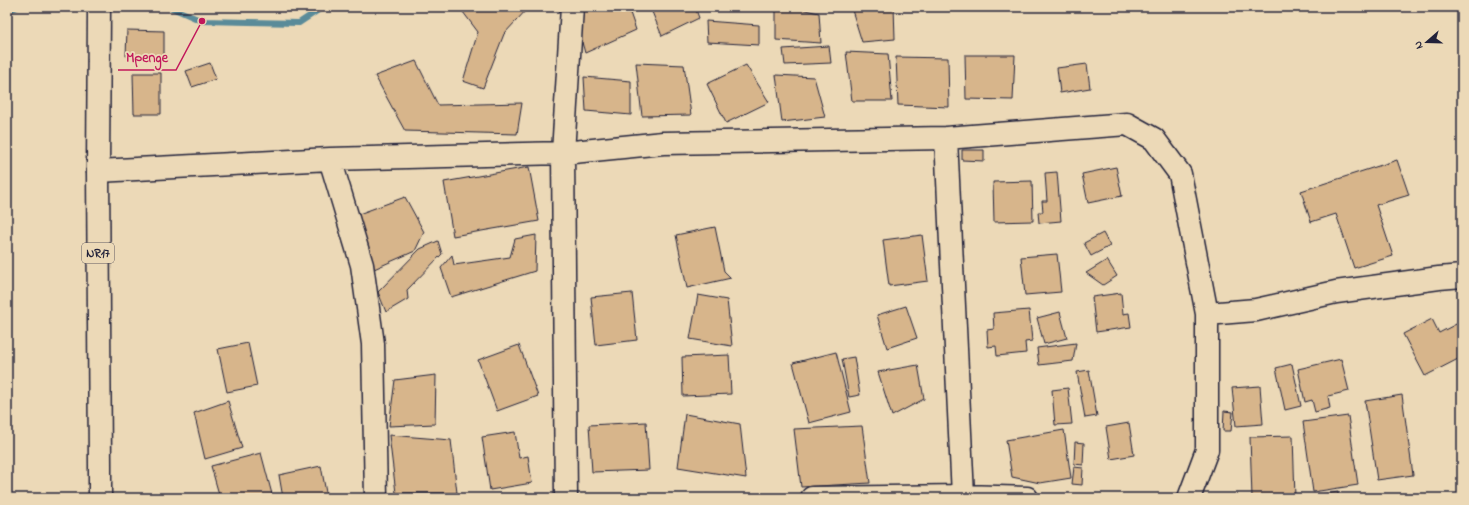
<svg xmlns="http://www.w3.org/2000/svg" width="1469" height="505" viewBox="0 0 1469 505" font-family="'Indie Flower',sans-serif">
	<style>
		.lines { fill: none; stroke-linecap: round; stroke-linejoin: round }
		.stream { stroke: #5a8b99; stroke-width: 6 }
		.building { fill: #d7b58b; stroke: #22223b }
		.street-casing { stroke: #22223b; stroke-width: 25 }
		.primary-casing { stroke: #22223b; stroke-width: 25 }
		.street { stroke: #ecd9b7; stroke-width: 22 }
		.primary { stroke: #ecd9b7; stroke-width: 22 }
		.labels { text-anchor: middle; stroke-width: 3.5; stroke-linejoin: round; paint-order: stroke }
		.shield { fill: #ecd9b7; stroke: #5f5960; stroke-width: 1 }
		.shield-label { font-size: 12px; font-weight: bold; fill: #22223b }
		.leader { fill: none; stroke: #c2185b; stroke-width: 1.5 }
		.callout-dot { fill: #c2185b; stroke: #ecd9b7; stroke-width: 1.5 }
		.callout-label { font-size: 14px; text-anchor: middle; font-weight: bold; fill: #c2185b; stroke: #ecd9b7; stroke-width: 3.5; stroke-linejoin: round; paint-order: stroke }
	</style>
	<rect width="100%" height="100%" fill="#ecd9b7"/>
	<filter id="ink" filterUnits="userSpaceOnUse"><feTurbulence type="fractalNoise" baseFrequency=".025" numOctaves="2"/><feDisplacementMap in="SourceGraphic" scale="8" xChannelSelector="R" yChannelSelector="G"/><feConvolveMatrix kernelMatrix="1 2 1 2 8 2 1 2 1" color-interpolation-filters="sRGB"/></filter>
	<g filter="url(#ink)">
		<g class="lines">
			<path class="stream" d="M170 7 202 21 299 23 323 7
				M7 11 17 7"/>
		</g>
		<path class="building" d="M461 7 528 8 504 34 483 88 463 81 478 32 460 8Z
			M580 7H628L636 30 585 53 573 10Z
			M650 7H695L699 18 662 36Z
			M776 7H791L819 13 821 43 776 40Z
			M851 7H894L895 39 862 42Z
			M706 21 759 25V45L707 42Z
			M127 30 164 31V56H126Z
			M829 46 831 63 785 65 783 49Z
			M846 52 888 54 892 101H852Z
			M965 55H1015L1013 100 966 99Z
			M896 57 948 58 949 107 898 105Z
			M416 61 438 105 522 103 517 134 405 131 375 76Z
			M210 63 216 79 192 87 186 71Z
			M636 63 684 65 691 115 642 116Z
			M1087 64 1090 88 1060 93 1057 68Z
			M746 65 769 102 726 123 707 84Z
			M133 73H161V114H134Z
			M776 75 814 77 825 117 782 122Z
			M584 77 631 81V115L586 111Z
			M962 150H984V161L962 160Z
			M1397 160 1409 195 1376 205 1393 256 1354 268 1336 214 1311 222 1301 191Z
			M529 167 539 221 453 236 444 182Z
			M1116 167 1122 196 1088 203 1082 174Z
			M1057 172 1061 221 1039 223 1038 212H1043L1042 201H1047L1045 173Z
			M1032 181 1033 221 994 222 993 182Z
			M405 197 424 232 415 251 374 269 356 215Z
			M715 227 724 271 731 278 687 288 676 235Z
			M1103 233 1110 246 1091 256 1084 243Z
			M536 235 535 271 451 297 441 268 452 255 454 265 510 257 515 239Z
			M922 235 928 281 889 286 883 240Z
			M438 241 442 254 407 290 408 299 386 312 378 292 420 249Z
			M1057 254 1061 292 1025 295 1021 257Z
			M1107 260 1117 276 1103 285 1086 273Z
			M632 293 637 340 596 345 591 297Z
			M1121 293 1123 314 1129 313 1131 327 1096 332 1092 297Z
			M698 295 727 300 732 346 690 339Z
			M906 306 917 338 887 348 877 315Z
			M1029 310 1032 341 1025 342 1026 353 997 356 996 346 988 347 987 330 994 329 993 313Z
			M1060 312 1067 338 1044 344 1037 318Z
			M1432 319 1439 333 1462 321V357L1425 376 1403 334Z
			M248 343 257 386 227 392 218 349Z
			M1076 343 1073 361 1039 365 1037 348Z
			M519 345 538 396 497 411 478 360Z
			M836 352 851 412 809 423 793 363Z
			M729 355 731 394 683 396 682 357Z
			M854 357 860 395 849 397 842 359Z
			M1341 359 1349 391 1328 396 1330 408 1315 412 1312 400 1305 402 1298 369Z
			M1292 364 1301 406 1285 410 1276 368Z
			M918 365 924 399 892 416 878 372Z
			M1089 370 1097 416 1085 418 1077 372Z
			M436 375 435 424 389 426 395 380Z
			M1260 386 1263 424 1236 426 1232 388Z
			M1068 388 1072 424 1055 425 1052 390Z
			M1402 395 1413 475 1377 480 1365 401Z
			M228 401 242 448 205 459 194 413Z
			M1224 411 1233 412 1231 431H1223Z
			M685 414 740 424 746 478 678 467Z
			M1348 416 1358 485 1313 492 1303 422Z
			M646 422 649 470 592 472 589 425Z
			M1129 423 1134 455 1111 459 1106 427Z
			M862 426 870 483 801 487 794 429Z
			M1064 430 1071 478 1040 483 1012 477 1006 440Z
			M515 432 519 458 528 456 532 483 490 490 482 437Z
			M389 435 451 440 457 493H396Z
			M1293 436 1295 498H1252L1250 437Z
			M1075 442 1084 443 1083 465 1074 464Z
			M261 453 273 498H220L211 466Z
			M321 466 327 498H283L279 475Z
			M1074 467 1083 468 1082 485 1072 484Z
			M1338 492V498H1300Z"/>
		<g class="lines">
			<g class="street-casing">
				<path id="street" d="M946 138 963 496
					M330 159 362 265 373 344 376 498
					M98 171 330 159 563 153 663 143 946 138 1127 124 1154 139 1180 174 1207 314V450L1189 498
					M1207 314 1256 310 1336 292 1439 278 1462 276
					M566 498 563 153 572 7
					M812 498 963 496 1027 498"/>
			</g>
			<g class="primary-casing">
				<path id="primary" d="M99 7 98 171 100 465V498"/>
			</g>
			<use href="#street" class="street"/>
			<use href="#primary" class="primary"/>
		</g>
	</g>
	<g class="labels">
		<rect class="shield" x="82" y="243" width="32" height="20" rx="3"/>
		<g class="shield-label">
			<text x="98" y="257">NR17</text>
		</g>
	</g>
	<path class="leader" d="M202 21L176 70H118"/>
	<circle class="callout-dot" cx="202" cy="21" r="4"/>
	<g class="callout-label">
		<text x="147" y="62">Mpenge</text>
	</g>
	<rect width="1469" height="505" fill="none" stroke="#ecd9b7" stroke-width="24"/>
	<rect x="12" y="12" width="1445" height="481" fill="none" stroke="#22223b" stroke-width="1.5" filter="url(#ink)"/>
	<g transform="translate(1427 42) rotate(250)" stroke="#ecd9b7" stroke-width="3" paint-order="stroke">
	<path d="M0-3L7 15L0 10L-7 15Z" fill="#22223b"/>
	<text y="-6" font-size="11" font-weight="bold" text-anchor="middle" fill="#22223b">N</text>
	</g>
</svg>
